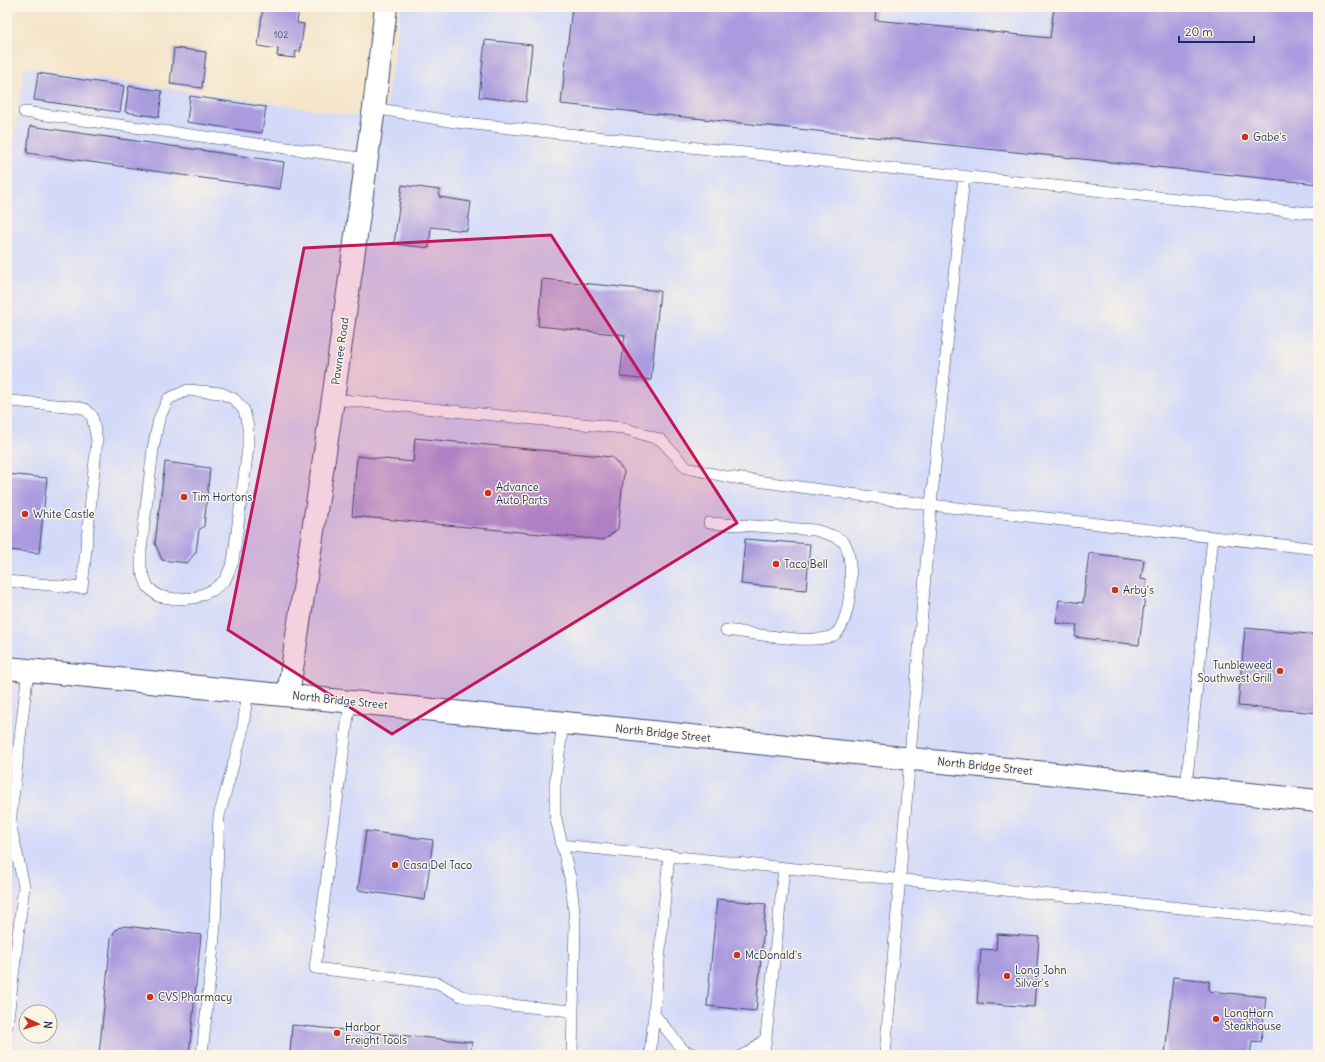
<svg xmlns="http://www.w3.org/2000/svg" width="1325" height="1062" viewBox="0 0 1325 1062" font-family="Delius,sans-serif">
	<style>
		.built { fill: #d3d9f9; fill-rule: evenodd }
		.building { fill: #aa9bdf }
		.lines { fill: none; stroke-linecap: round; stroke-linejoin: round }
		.lane-casing { stroke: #3c4a6e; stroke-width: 12 }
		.street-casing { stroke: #3c4a6e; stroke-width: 24 }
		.secondary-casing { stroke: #3c4a6e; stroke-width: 24 }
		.lane { stroke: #fff; stroke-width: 11 }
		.street { stroke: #fff; stroke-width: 22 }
		.secondary { stroke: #fff; stroke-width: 22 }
		.marked { fill: #c2185b; fill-opacity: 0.2; stroke: #c2185b; stroke-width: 3; stroke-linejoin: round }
		.poi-dot { fill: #c8321e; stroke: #fcf5e5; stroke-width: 1.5 }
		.labels { text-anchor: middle; stroke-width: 3; stroke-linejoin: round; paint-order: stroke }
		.number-label { font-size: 9px; fill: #3f4a7e }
		.poi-label { font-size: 11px; fill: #1b2f5e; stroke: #fcf5e5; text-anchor: start }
		.street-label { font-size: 11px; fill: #1b2f5e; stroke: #fcf5e5 }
	</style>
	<rect width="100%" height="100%" fill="#fcf5e5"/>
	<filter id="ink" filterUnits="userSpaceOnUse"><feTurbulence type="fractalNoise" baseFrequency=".025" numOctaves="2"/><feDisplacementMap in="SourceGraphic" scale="8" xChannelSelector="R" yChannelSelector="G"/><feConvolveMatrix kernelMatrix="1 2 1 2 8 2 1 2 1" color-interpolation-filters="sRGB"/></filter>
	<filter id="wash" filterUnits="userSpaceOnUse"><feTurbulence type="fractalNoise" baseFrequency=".012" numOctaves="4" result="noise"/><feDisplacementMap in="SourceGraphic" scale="16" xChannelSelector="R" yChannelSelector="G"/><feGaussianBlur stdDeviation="0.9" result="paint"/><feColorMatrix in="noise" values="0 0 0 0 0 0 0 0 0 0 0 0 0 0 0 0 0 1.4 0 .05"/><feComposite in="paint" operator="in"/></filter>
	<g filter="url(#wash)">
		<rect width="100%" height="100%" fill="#f4e4c8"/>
		<path class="built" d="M401 7H1318V1055H7V191L24 67 384 120ZM26 1012H50V1036H26Z"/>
		<g id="blocks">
			<path class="building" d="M263 7H299L297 23 304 24 300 52 296 51 295 58 277 56 278 49 258 46Z
				M572 7H876L875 20 1050 38 1054 7H1318V184L561 104Z
				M485 40 532 45 526 102 479 97Z
				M174 48 206 52 202 88 170 84Z
				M38 73 124 86 120 112 34 100Z
				M129 86 162 91 159 117 125 112Z
				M190 96 266 107 262 133 187 122Z
				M30 126 284 162 280 189 27 153Z
				M402 185 440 190 439 197 471 202 467 231 431 227 429 248 394 244Z
				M542 279 660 291 651 380 620 377 625 335 538 326Z
				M415 438 612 457 624 471 618 529 604 540 352 516 357 456 413 462Z
				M165 462 210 468 204 526 199 530 196 552 187 563 162 560 155 543Z
				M7 474 47 478 39 553 7 550Z
				M745 539 810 544 806 590 741 584Z
				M1089 553 1144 560 1141 579 1147 580 1139 645 1075 637 1077 625 1056 623 1059 600 1083 603Z
				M1245 628 1318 635V713L1238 706Z
				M366 831 433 840 425 900 358 890Z
				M717 899 766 904 756 1011 707 1006Z
				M125 926 201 935 189 1055H99L111 939 114 932 118 928Z
				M997 934 1039 937 1034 1007 977 1003 981 949 996 950Z
				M1173 977 1209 981V991L1266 997 1261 1042 1252 1041 1250 1055H1165Z
				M292 1025 472 1042 470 1055H290Z"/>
		</g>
	</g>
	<g filter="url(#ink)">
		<use href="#blocks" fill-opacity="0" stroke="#3c4a6e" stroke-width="1"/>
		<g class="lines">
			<g class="lane-casing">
				<path id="lane" d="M374 108 455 122 1318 214
					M24 112 367 159
					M188 390 221 393 234 399 244 410 248 427V448L233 562 225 580 213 590 194 598 176 599 158 596 148 587 141 569V550L153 449 159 419 168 399Z
					M333 399 623 428 661 440 687 468 728 477 931 505 1318 549
					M7 403 11 401 77 407 85 409 92 416 97 440 82 588 7 581
					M709 523 815 530C824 533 839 536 845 544 855 560 852 628 832 636 810 645 752 633 726 630
					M350 701 315 968 438 983 461 996 499 1004 572 1011
					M563 722 555 785V815L570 878 573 901 575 924 572 1055
					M1186 787 1213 537
					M561 845 1318 922
					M654 1014 684 1051 696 1055
					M7 1026 24 886 10 823 28 670
					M202 1055 215 927 219 816 242 733 248 691
					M650 1055 669 855
					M742 1055 752 1051 766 1038
					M764 1055 784 869
					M885 1055 931 505 964 176"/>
			</g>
			<g class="street-casing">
				<path id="street" d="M288 695 333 399 374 108 386 7"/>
			</g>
			<g class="secondary-casing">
				<path id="secondary" d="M7 668 536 720 1318 801"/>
			</g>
			<use href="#lane" class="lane"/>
			<use href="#street" class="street"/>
			<use href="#secondary" class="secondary"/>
		</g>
	</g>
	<path class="marked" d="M551 235 737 523 392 734 228 630 304 248Z"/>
	<g class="poi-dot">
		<circle cx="1245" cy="137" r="4"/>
		<circle cx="488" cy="493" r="4"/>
		<circle cx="184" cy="497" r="4"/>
		<circle cx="25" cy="514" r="4"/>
		<circle cx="776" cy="564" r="4"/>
		<circle cx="1115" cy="590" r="4"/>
		<circle cx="1280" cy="671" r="4"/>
		<circle cx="395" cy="865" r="4"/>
		<circle cx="737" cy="955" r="4"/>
		<circle cx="1007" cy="976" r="4"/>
		<circle cx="150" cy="997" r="4"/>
		<circle cx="1216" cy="1019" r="4"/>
		<circle cx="337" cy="1033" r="4"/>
	</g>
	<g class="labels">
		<g class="number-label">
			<text x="281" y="38">102</text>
		</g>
		<g class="poi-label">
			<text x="1253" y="141">Gabe's</text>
			<text x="496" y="491">Advance<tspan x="496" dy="13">Auto Parts</tspan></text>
			<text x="192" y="501">Tim Hortons</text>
			<text x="33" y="518">White Castle</text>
			<text x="784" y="568">Taco Bell</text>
			<text x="1123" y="594">Arby's</text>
			<text x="1272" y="669" text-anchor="end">Tunbleweed<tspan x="1272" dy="13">Southwest Grill</tspan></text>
			<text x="403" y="869">Casa Del Taco</text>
			<text x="745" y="959">McDonald's</text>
			<text x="1015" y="974">Long John<tspan x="1015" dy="13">Silver's</tspan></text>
			<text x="158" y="1001">CVS Pharmacy</text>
			<text x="1224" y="1017">LongHorn<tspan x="1224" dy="13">Steakhouse</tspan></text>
			<text x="345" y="1031">Harbor<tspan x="345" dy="13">Freight Tools</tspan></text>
		</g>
		<g class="street-label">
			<text transform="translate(340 351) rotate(-82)" y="4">Pawnee Road</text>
			<text transform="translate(340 700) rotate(6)" y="4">North Bridge Street</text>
			<text transform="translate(663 733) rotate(6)" y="4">North Bridge Street</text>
			<text transform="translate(985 766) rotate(6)" y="4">North Bridge Street</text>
		</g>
	</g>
	<rect width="1325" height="1062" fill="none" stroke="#fcf5e5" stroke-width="24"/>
	<g transform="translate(38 1024) rotate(94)"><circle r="19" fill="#fcf5e5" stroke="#a2a6af"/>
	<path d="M0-3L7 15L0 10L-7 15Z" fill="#c8321e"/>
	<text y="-6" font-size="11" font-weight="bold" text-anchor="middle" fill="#1b2f5e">N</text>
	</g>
	<path d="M1179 36v6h75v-6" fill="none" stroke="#1b2f5e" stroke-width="2"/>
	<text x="1185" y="36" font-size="12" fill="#1b2f5e" stroke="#fcf5e5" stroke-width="3" paint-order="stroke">20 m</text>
</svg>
